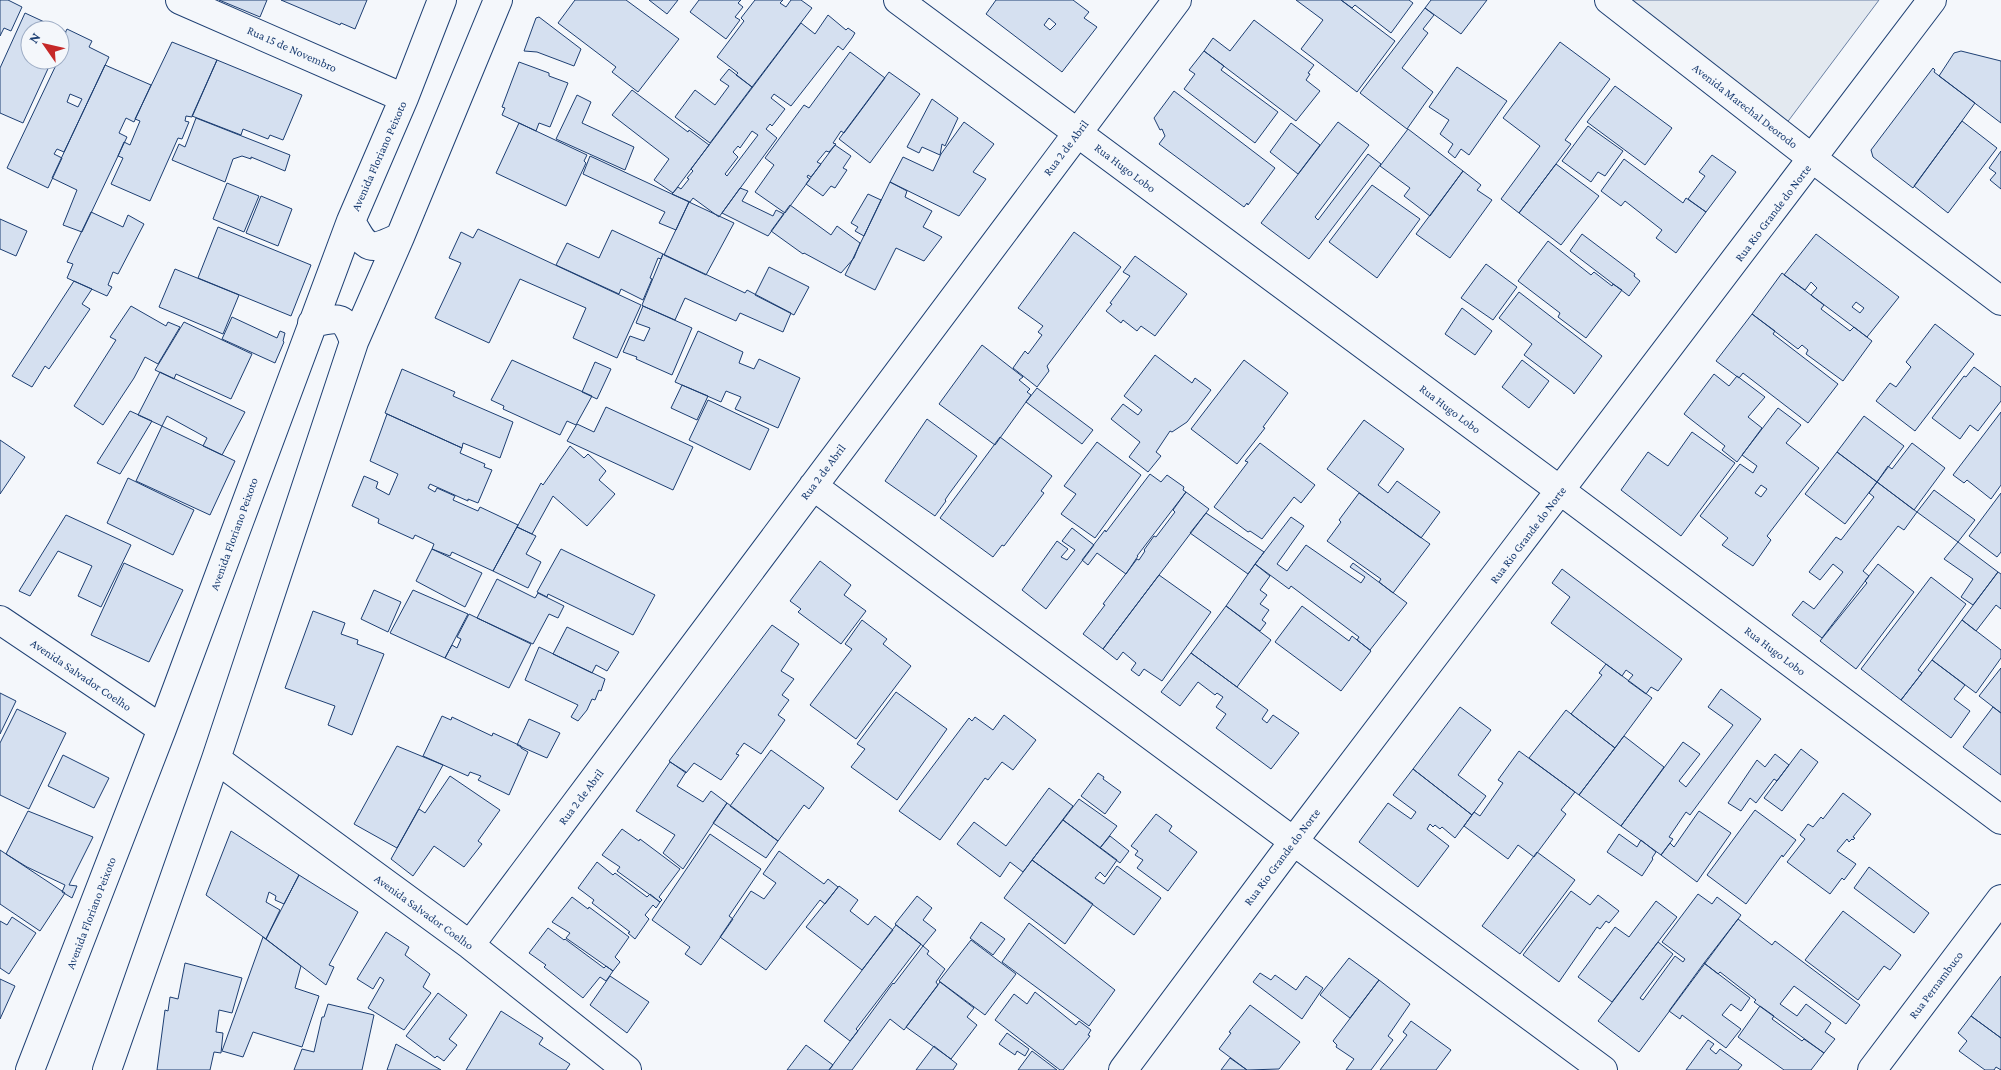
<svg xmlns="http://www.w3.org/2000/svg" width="2001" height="1070" viewBox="0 0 2001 1070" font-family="'Crimson Pro',serif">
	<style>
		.green { fill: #e3e9f0; stroke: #687fa3 }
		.building { fill: #d5e0f0; stroke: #1d3f73; fill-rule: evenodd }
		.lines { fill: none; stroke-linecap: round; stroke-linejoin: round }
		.minor-casing { stroke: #1d3f73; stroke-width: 30 }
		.minor { stroke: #f4f7fb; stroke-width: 28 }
		.labels { text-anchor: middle; stroke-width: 4; stroke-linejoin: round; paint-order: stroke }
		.street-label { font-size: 12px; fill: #1d3f73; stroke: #f4f7fb }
	</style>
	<rect width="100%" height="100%" fill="#f4f7fb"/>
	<path class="green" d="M1620 0H1879L1786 124Z"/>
	<path class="building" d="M0 0H8L22 7 11 31 4 28 0 36Z
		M219 0H267L260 17Z
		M281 0H367L355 29 341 23 340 25Z
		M575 0H626L679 39 638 92 612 72 616 67 558 23Z
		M649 0H678L667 14Z
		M699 0H741L738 3 743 7 735 17 740 20 726 39 690 12Z
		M755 0H783L780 3 786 7 791 0H801L812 8 752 87 736 75 738 73 717 57 744 21 741 18Z
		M996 0H1073L1089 12 1084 18 1097 27 1062 72 986 14ZM1049 18 1056 24 1050 30 1044 25Z
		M1296 0H1341L1395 41 1357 92 1301 49 1323 20Z
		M1341 0H1409L1413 3 1391 33 1355 5 1352 8Z
		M1431 0H1487L1461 34 1425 8Z
		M1425 8 1434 15 1423 29 1428 33 1402 68 1433 92 1407 129 1360 93Z
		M25 13 66 32 60 44V30H30V60H52L23 123 0 113V68Z
		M828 15 846 30 848 28 855 33 852 38 843 50 838 46 791 106 774 94 771 98 785 109 772 126 770 124 766 129 777 138 719 217 693 198 690 202 672 194 678 187 681 189 689 179 687 178 693 171 691 169 801 23 815 34ZM752 131 758 135 727 176 725 174 738 157 733 152 738 146 740 148Z
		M539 17 581 49 574 66 537 52 524 51 536 18Z
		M1254 20 1314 65 1308 73 1310 74 1306 80 1320 91 1296 121 1204 51 1213 38 1230 51Z
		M67 29 92 41 89 47 109 57 64 152 57 149 54 154 62 158 48 188 7 168 57 63 52 60H60V44ZM70 94 82 99 78 107 67 102Z
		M172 42 217 60 192 117 186 116 185 121 189 122 182 139 178 138 150 201 111 184 123 158 118 156 124 142 130 145 140 121 135 119Z
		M1560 42 1610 79 1565 140 1571 144 1519 213 1501 199 1540 146 1503 118Z
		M1204 51 1224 66 1221 70 1278 112 1255 143 1184 89 1195 74 1189 70Z
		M1961 51 2001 61V123L1939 76 1954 53Z
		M850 52 885 78 844 133 841 131 833 143 836 144 829 152 826 151 817 162 821 164 811 177 808 175 807 177 810 179 785 213 755 192 774 165 765 158 804 105 809 108Z
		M217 60 302 95 283 140 270 135 268 139 243 129 241 135 192 116Z
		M519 62 549 73V76L568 83 550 127 539 123 536 131 502 115 505 108 502 107Z
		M105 65 151 85 134 122 126 118 119 133 127 137 82 232 63 225 77 190 52 178Z
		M1457 67 1507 101 1469 155 1461 149 1455 158 1448 152 1453 144 1440 134 1449 120 1429 107Z
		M1933 68 1935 70 1934 72 1975 103 1913 188 1873 157 1871 150Z
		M729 69 752 87 710 143 675 117 695 90 715 105 729 86 720 80Z
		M889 72 920 94 870 163 839 139Z
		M1615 86 1672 128 1645 165 1587 122Z
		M632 90 688 132 689 130 709 145 673 193 654 180 669 159 612 115Z
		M1174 91 1275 168 1248 205 1247 203 1244 207 1159 144 1165 136 1162 129 1160 130 1154 118Z
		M577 95 591 102 582 123 634 147 625 170 556 139Z
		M932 99 958 118 945 146 942 144 940 155 922 147 919 153 907 147Z
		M196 118 290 155 285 171 251 157V159L242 156 233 159 225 182 172 160 179 144 185 147Z
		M1962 121 1997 148 1948 213 1914 186Z
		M964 122 994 144 973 172 986 179 959 216 890 182 903 157 933 171 941 154Z
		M1338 122 1369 145 1315 217 1318 220 1368 154 1381 164 1309 259 1261 223Z
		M519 123 587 155 584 161 586 163 566 206 496 173Z
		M1291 123 1320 145 1298 174 1270 152Z
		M1588 126 1623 151 1605 176 1598 172 1591 182 1562 161Z
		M1408 129 1463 171 1430 216 1404 196 1410 188 1380 166Z
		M835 145 851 156 843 168 847 170 835 188 831 186 823 196 806 184Z
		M2001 151V189L1990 180 1996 173 1989 168Z
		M1712 155 1736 172 1706 212 1688 199 1705 176 1699 172Z
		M590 156 689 202 676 230 659 223 665 212 583 174Z
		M1624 159 1683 203 1686 198 1706 212 1676 253 1656 238 1662 230 1625 201 1621 206 1601 191Z
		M1556 164 1599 196 1561 245 1519 213Z
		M1463 171 1481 185 1477 190 1492 200 1450 258 1416 234Z
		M890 182 907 191 905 197 932 211 923 227 942 237 924 261 896 248 875 290 845 275Z
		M227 183 259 196 244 232 213 219Z
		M1372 185 1420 219 1377 278 1329 242Z
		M740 188 748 191 742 201 773 216 776 210 784 214 768 236 722 213Z
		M868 194 881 200 864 236 855 231 858 227 851 223Z
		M261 196 292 209 278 246 246 233Z
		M689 202 734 223 706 275 664 255Z
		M790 205 831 235 837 226 860 243 854 258 841 273 804 253 803 254 771 231Z
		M91 212 123 227 128 215 144 224 118 274 113 272 108 285 112 287 107 296 67 278 73 264 67 262Z
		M0 219 27 231 16 256 0 249Z
		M218 227 311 265 291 316 198 278Z
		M478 229 641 305 617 358 573 338 586 308 520 279 489 343 435 318 461 263 449 258 461 232 473 238Z
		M612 230 663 254 661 259 658 258 650 278 652 279 643 300 621 289 619 294 556 265 567 243 599 258Z
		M1074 232 1121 267 1047 366 1049 371 1037 387 1013 368 1025 351 1028 354 1042 335 1038 332 1043 326 1018 308Z
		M1582 234 1635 274 1634 276 1640 281 1629 296 1570 251Z
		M1816 234 1899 297 1867 337 1811 295 1817 288 1811 282 1805 290 1784 275ZM1856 302 1864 308 1860 313 1852 307Z
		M1548 241 1591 275 1594 272 1612 286 1613 284 1622 290 1586 338 1558 317 1560 313 1518 281Z
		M663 254 745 293 747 290 791 313 783 332 740 313 736 321 685 298 675 320 643 306 642 305Z
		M1135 256 1187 294 1155 336 1141 326 1137 331 1123 320 1121 323 1106 311 1112 304 1110 303 1130 276 1123 272Z
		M1486 264 1517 287 1493 320 1461 298Z
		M769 267 809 287 794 315 755 295Z
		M175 269 239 295 223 334 159 307Z
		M1782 273 1824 305 1821 309 1850 331 1854 327 1872 341 1843 381 1806 354 1808 350 1802 345 1798 349 1752 314Z
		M74 281 92 289 82 304 90 309 49 369 45 366 32 387 12 376Z
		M1519 292 1602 356 1574 394 1572 391 1524 355 1532 344 1499 318Z
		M131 306 166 326 168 322 180 327 158 364 145 357 134 378 103 425 74 406 116 340 110 337Z
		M643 306 692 328 672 375 636 359 637 357 623 352 630 336 644 341 650 328 636 323Z
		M1462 308 1492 331 1475 355 1445 334Z
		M1752 314 1775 331 1773 334 1838 384 1808 423 1743 373 1739 378 1716 361Z
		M232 317 277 338 280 331 285 333 283 341 284 342 275 363 222 339Z
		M184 322 252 354 231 399 176 374 174 379 155 370Z
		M1935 324 1974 354 1915 431 1876 401 1890 383 1896 387 1911 367 1906 362Z
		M698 331 743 352 739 363 754 369 759 359 800 378 778 428 735 409 741 397 726 391 721 402 675 382Z
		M982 345 1023 377 1019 380 1030 389 1027 392 1031 395 995 445 939 404Z
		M1155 355 1192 383 1195 378 1211 390 1187 422 1172 432 1170 431 1156 452 1161 456 1148 472 1129 457 1140 442 1111 419 1123 404 1138 415 1142 410 1124 396Z
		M512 360 592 396 576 425 567 421 560 435 503 409 504 406 491 400Z
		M1244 360 1288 393 1263 427 1265 428 1237 464 1191 429Z
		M1522 360 1549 381 1529 408 1502 387Z
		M595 362 611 369 597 399 582 392Z
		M1974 367 2001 387V401L1978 431 1970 425 1960 439 1932 418 1964 376 1966 377Z
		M402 369 455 392 453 396 513 422 500 458 463 443 462 448 385 413Z
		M160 372 245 412 222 455 203 446 207 438 167 416 162 426 138 415Z
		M1714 374 1729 386 1737 376 1765 397 1748 417 1762 428 1737 462 1722 450 1725 446 1684 414Z
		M682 385 708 396 697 420 671 408Z
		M1037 388 1093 430 1082 444 1026 402Z
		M708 400 769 429 750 470 689 440Z
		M606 407 693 447 673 490 567 441 577 424 594 432Z
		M1778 408 1801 425 1786 443 1819 468 1767 536 1771 540 1753 566 1722 545 1728 538 1700 516 1740 464 1753 473 1757 466 1742 455ZM1761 485 1767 489 1761 497 1755 493Z
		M130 411 152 421 120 474 97 463Z
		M2001 412V485L1991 499 1967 480 1964 483 1953 475Z
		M387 414 462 448 460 453 485 464 484 467 492 470 478 503 468 499V501L430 484 428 488 435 492 437 488 455 496 453 500 478 511 480 507 518 525 493 571 452 552 450 556 432 549 434 544 415 535 413 539 378 523 379 519 352 506 364 476 378 482 376 488 389 495 398 474 370 461Z
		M1864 416 1904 446 1877 482 1837 452Z
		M927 419 977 456 949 494 945 500 946 501 935 516 885 481Z
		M1364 420 1404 449 1378 485 1388 493 1397 481 1440 512 1421 538 1327 469Z
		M162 426 235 461 210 515 136 481Z
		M1692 432 1735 463 1681 536 1621 490 1648 452 1668 466Z
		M1000 437 1052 476 1041 491 1044 493 1004 546 1002 545 993 557 940 518Z
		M0 440 25 457 0 494Z
		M1097 442 1141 475 1095 538 1061 514 1076 494 1064 486Z
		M1260 443 1315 485 1301 503 1294 497 1262 539 1250 531 1248 532 1214 507 1248 462 1245 461Z
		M1912 443 1945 468 1914 510 1877 482 1888 466 1892 469Z
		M570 446 584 458 588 454 606 471 599 480 615 494 587 526 553 496 532 534 517 527 541 483 543 485Z
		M1837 452 1877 482 1845 524 1805 494Z
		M1150 474 1161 482 1167 475 1184 487 1183 490 1186 492 1137 556H1138L1126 574 1097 553 1088 565 1082 560 1105 530 1106 532Z
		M128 478 194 510 173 555 107 523Z
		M1877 482 1917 512 1904 530 1898 526 1863 571 1869 576 1822 638 1792 615 1803 601 1814 609 1843 572 1833 564 1820 580 1809 572 1836 537 1841 540 1874 497 1869 493Z
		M1934 490 1975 520 1958 542 1917 512Z
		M1186 492 1209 509 1103 649 1083 634 1105 605 1103 604 1137 559 1139 560 1145 551 1144 550 1154 536 1156 537 1175 512 1173 510Z
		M1359 493 1430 544 1393 593 1379 582 1381 579 1327 541 1341 522 1339 520Z
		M2001 493V552L1997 557 1969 536Z
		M1206 513 1264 552 1248 574 1190 533Z
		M66 515 131 545 101 607 78 596 92 566 58 551 30 596 19 591Z
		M1291 517 1304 526 1277 564 1287 571 1306 545 1361 583 1365 577 1350 567 1353 563 1407 603 1370 650 1357 640 1359 637 1291 586 1289 589 1255 564Z
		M517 527 536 536 526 554 541 562 528 588 493 571Z
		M1072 528 1094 545 1046 609 1022 590 1057 541 1068 549 1061 557 1067 560 1075 550 1062 541Z
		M1958 542 1998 572 1973 605 1961 597 1973 579 1944 559Z
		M432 549 482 573 465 607 416 581Z
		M561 549 655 595 633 635 548 594 547 597 537 592Z
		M820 561 851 585 844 595 866 611 841 644 798 612 801 609 790 601Z
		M124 563 183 590 149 662 91 635Z
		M1255 564 1270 576 1260 590 1267 595 1260 604 1269 610 1262 620 1266 623 1260 631 1226 606Z
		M1878 564 1914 592 1856 669 1820 641 1867 583 1865 581Z
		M1562 569 1682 659 1658 691 1651 687 1646 694 1628 681 1633 675 1626 670 1622 676 1551 623 1570 597 1552 583Z
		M1998 572 2001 574V609L1996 605 1976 631 1962 620Z
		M1159 575 1211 612 1162 681 1144 669 1139 676 1131 670 1136 663 1123 652 1117 660 1103 649Z
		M1931 577 1966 604 1918 670 1922 673 1901 700 1861 669Z
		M497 579 535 598 538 593 564 606 558 618 549 614 533 644 477 618Z
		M374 590 401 602 388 632 361 619Z
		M413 590 468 614 445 658 390 633Z
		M1226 606 1271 640 1237 687 1191 653Z
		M1302 606 1349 641 1352 636 1371 651 1341 691 1275 642Z
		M313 611 345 623 341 634 358 640 357 644 384 654 352 735 328 725 335 706 285 688Z
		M469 614 531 644 509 688 445 658 452 645 457 648 461 639 457 637Z
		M862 620 887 639 883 644 911 666 856 739 810 705 852 649 845 644Z
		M1962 620 2001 650V658L1976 693 1932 660Z
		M772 625 799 644 781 671 794 679 782 695 789 700 778 715 785 720 761 754 744 743 736 754 739 755 721 780 694 763 686 773 669 761Z
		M567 627 619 652 607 671 596 665 592 673 553 654Z
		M539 647 605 679 601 691 599 690 595 700 592 699 587 710 578 721 571 717 578 705 525 680Z
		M1191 653 1268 710 1262 719 1267 723 1273 715 1299 733 1271 769 1216 728 1226 714 1216 707 1223 697 1217 693 1215 695 1198 682 1180 706 1161 692Z
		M1932 660 1965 685 1954 699 1970 711 1951 738 1901 700Z
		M1606 664 1652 698 1615 748 1571 714 1602 675 1599 673Z
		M2001 668V713L1979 696Z
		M1721 689 1761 719 1690 815 1686 812 1669 837 1673 839 1661 855 1621 826 1683 742 1700 754 1679 781 1686 787 1733 725 1708 707Z
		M896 692 947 729 897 800 851 767 865 749 857 744Z
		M0 693 16 701 0 734Z
		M1460 707 1491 730 1458 775 1486 796 1472 815 1413 769Z
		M1993 707 2001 713V775L1963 747Z
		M17 709 66 733 29 809 0 795V743Z
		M1566 710 1615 748 1579 795 1529 758Z
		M1004 715 1036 740 1013 770 1002 762 988 780 985 778 940 840 899 811 969 718 972 721 975 717 993 730Z
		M442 716 451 720 452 717 492 736 493 733 521 746V748L528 752 509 795 478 780 481 776 470 772 468 776 423 756Z
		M529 719 560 733 547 758 517 745Z
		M1624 736 1664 767 1621 826 1579 795Z
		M397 746 443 765 397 848 354 824Z
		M1801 749 1818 762 1782 811 1764 798Z
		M771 750 824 788 809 809 804 805 778 841 730 806Z
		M1519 751 1575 792 1561 810 1566 814 1534 857 1518 845 1508 859 1464 826 1474 812 1480 816 1503 783 1498 780Z
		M1775 754 1789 765 1777 781 1774 779 1756 803 1750 798 1741 811 1728 803 1757 760 1765 767Z
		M63 755 109 778 94 808 48 786Z
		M670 762 686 772 677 786 703 802 711 791 727 803 683 869 663 853 675 835 636 811Z
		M1413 769 1472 815 1455 838 1442 827 1440 829 1435 825 1433 827 1430 824 1427 829 1449 846 1418 887 1359 842 1388 803 1411 819 1416 812 1393 795Z
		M1098 773 1104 777 1103 779 1121 792 1105 814 1081 796Z
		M450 776 500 810 478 841 482 844 464 867 434 846 413 876 391 859 419 809 425 813Z
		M1049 788 1073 806 1023 872 1010 862 1000 877 957 844 974 822 1006 846Z
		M1843 793 1871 814 1853 837 1855 838 1853 840 1852 839 1849 842 1847 839 1837 851 1856 864 1844 880 1842 878 1830 894 1787 862 1805 839 1800 835 1808 824 1813 827 1821 817 1823 819Z
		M1079 799 1117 826 1100 848 1063 820Z
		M727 803 778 841 766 858 713 823Z
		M1755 810 1796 840 1783 857 1782 855 1746 904 1707 875Z
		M28 811 93 837 69 885 77 886 72 898 62 892 65 885 27 867 6 854Z
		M1699 811 1731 833 1697 882 1661 855 1670 843 1674 847Z
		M1156 814 1172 826 1169 831 1197 852 1168 891 1137 868 1143 860 1135 855 1138 851 1131 846Z
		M1063 820 1117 860 1105 877 1100 872 1095 878 1104 884 1117 866 1161 898 1134 935 1032 860Z
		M622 829 639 841 640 839 680 869 659 897 662 900 660 902 617 871 620 867 602 855Z
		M231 831 299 875 284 904 275 900 276 896 269 892 266 902 280 910 266 939 206 895Z
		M710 834 761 869 729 916 733 919 701 965 685 954 690 947 652 920Z
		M1619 834 1637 847 1641 840 1656 852 1652 858 1653 859 1642 876 1607 852Z
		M1110 836 1129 851 1120 863 1100 848Z
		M0 850 65 893 40 931 0 904Z
		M779 851 824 884 828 879 838 887 825 904 820 900 766 970 720 937 751 891 764 899 776 883 763 874Z
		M1537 852 1575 880 1520 954 1482 926Z
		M1032 860 1093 904 1065 944 1004 898Z
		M597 862 613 875 615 873 647 897 650 894 660 902 656 908 653 905 645 915 649 919 635 939 628 933 630 932 592 903 594 900 578 888Z
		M1869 867 1929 913 1914 933 1854 888Z
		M299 875 358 912 329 965 334 967 326 985 266 939Z
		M839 886 858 900 850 911 868 925 875 916 893 930 862 970 806 927Z
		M1571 891 1590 905 1598 895 1619 911 1609 923 1606 921 1600 929 1597 927 1559 982 1523 955Z
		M1698 894 1712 904 1717 897 1741 915 1639 1052 1598 1021 1658 942 1673 954 1640 998 1643 1000 1675 956 1683 962 1685 959 1662 942Z
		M917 896 932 908 923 920 936 930 923 946 895 924Z
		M572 897 588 909 589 907 629 937 615 957 620 962 613 971 566 938 570 933 552 922Z
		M1656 901 1677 917 1612 1002 1578 977 1615 927 1629 937Z
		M1843 911 1901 955 1890 970 1884 966 1858 1000 1805 960Z
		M12 917 36 933 9 974 0 968V921L7 925Z
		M1738 919 1772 945 1775 941 1860 1005 1846 1024 1794 986 1780 1004 1797 1016 1806 1004 1831 1023 1825 1032 1835 1039 1824 1053 1754 1002 1756 1000 1720 972 1718 974 1704 963Z
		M981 922 1005 939 993 955 970 938Z
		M1029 923 1115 990 1089 1026 1002 962Z
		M896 925 921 944 856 1029 858 1031 850 1041 824 1021Z
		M548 928 564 940 565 939 604 968 606 966 613 971 606 981 600 977 583 998 544 967 546 965 529 953Z
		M386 932 409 947 405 955 430 974 423 987 431 993 404 1030 368 1008 384 980 380 977 373 989 357 979Z
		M263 937 301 966 295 988 319 996 302 1047 253 1032 243 1057 222 1051Z
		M971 940 1016 974 985 1015 939 981Z
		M923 946 929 951 927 954 945 969 936 982 938 985 904 1030 890 1019 852 1070H829L893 983 894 984Z
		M1349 958 1379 980 1350 1018 1320 995Z
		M185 963 242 978 232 1013 219 1010 216 1032 223 1033 221 1053 214 1052 210 1070H157L165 1010 168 1011 170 997 178 999Z
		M1704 963 1750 998 1741 1011 1731 1004 1722 1015 1741 1029 1726 1048 1682 1015 1680 1019 1669 1011Z
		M1260 973 1271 980 1275 975 1296 990 1306 976 1323 988 1302 1019 1253 982Z
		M610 976 649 1002 627 1033 590 1005Z
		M2001 976V1038L1971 1016Z
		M0 979 15 986 0 1019Z
		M1379 980 1410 1004 1388 1036 1393 1040 1371 1070H1346L1354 1059 1336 1047 1337 1045 1333 1041Z
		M940 982 974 1008 967 1017 977 1025 951 1059 906 1027Z
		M1035 992 1076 1025 1079 1021 1091 1030 1088 1035 1090 1036 1063 1070H1060L995 1020 1014 994 1027 1004Z
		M438 993 467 1015 449 1039 457 1045 444 1061 437 1056 435 1058 406 1036Z
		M328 1004 374 1015 362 1070H294L302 1049 314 1052 322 1017H324Z
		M1250 1005 1300 1042 1279 1069 1247 1070 1219 1049 1231 1033 1229 1032Z
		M1760 1006 1774 1016 1772 1019 1802 1041 1804 1039 1824 1053 1811 1070H1784L1738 1037Z
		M501 1011 543 1038 539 1044 570 1064 566 1070H466Z
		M1971 1016 2001 1038V1070L1996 1067 1994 1070H1985L1959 1051 1967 1041 1958 1033Z
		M1411 1021 1451 1050 1436 1070H1380L1407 1035 1403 1032Z
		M1007 1033 1029 1049 1025 1056 1017 1051 1015 1055 999 1044Z
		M1708 1040 1714 1044 1710 1049 1716 1054 1720 1049 1742 1065 1738 1070H1686Z
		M396 1044 441 1070H387Z
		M806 1045 833 1065 829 1070H787Z
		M934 1046 957 1064 953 1070H916Z
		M1032 1051 1057 1070H1018Z
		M1230 1058 1247 1070H1221Z"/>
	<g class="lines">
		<g class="minor-casing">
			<path id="minor" d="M180 0 404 98
				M898 0 1561 491 2001 820
				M1609 0 1813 159 2001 301
				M351 221C367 251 370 251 400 237
				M312 323C339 317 345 315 354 342
				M813 486 1603 1070
				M0 620 162 729
				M216 759 470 945 627 1070
				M470 945 1177 0
				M30 1070 162 729 351 221 404 98 442 0
				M107 1070 216 759 354 342 400 237 498 0
				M1123 1070 1293 842 1932 0
				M1872 1070 2001 899"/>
		</g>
		<use href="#minor" class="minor"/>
	</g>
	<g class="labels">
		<g class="street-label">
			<text transform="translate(292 49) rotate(24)" y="4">Rua 15 de Novembro</text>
			<text transform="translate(1745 106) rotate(38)" y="4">Avenida Marechal Deorodo</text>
			<text transform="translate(1066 148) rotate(-53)" y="4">Rua 2 de Abril</text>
			<text transform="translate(379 156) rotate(-66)" y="4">Avenida Floriano Peixoto</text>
			<text transform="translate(1125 168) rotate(37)" y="4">Rua Hugo Lobo</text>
			<text transform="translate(1773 213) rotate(-53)" y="4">Rua Rio Grande do Norte</text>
			<text transform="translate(1450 409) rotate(37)" y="4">Rua Hugo Lobo</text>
			<text transform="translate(823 472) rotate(-53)" y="4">Rua 2 de Abril</text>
			<text transform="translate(234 534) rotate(-70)" y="4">Avenida Floriano Peixoto</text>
			<text transform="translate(1528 535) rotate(-53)" y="4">Rua Rio Grande do Norte</text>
			<text transform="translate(1775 651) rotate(37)" y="4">Rua Hugo Lobo</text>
			<text transform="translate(81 675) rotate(34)" y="4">Avenida Salvador Coelho</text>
			<text transform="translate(581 797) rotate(-53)" y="4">Rua 2 de Abril</text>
			<text transform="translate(1282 857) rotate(-53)" y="4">Rua Rio Grande do Norte</text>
			<text transform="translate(424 912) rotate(36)" y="4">Avenida Salvador Coelho</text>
			<text transform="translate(91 913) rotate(-69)" y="4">Avenida Floriano Peixoto</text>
			<text transform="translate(1936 985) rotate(-53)" y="4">Rua Pernambuco</text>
		</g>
	</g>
	<g transform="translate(45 45) rotate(304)"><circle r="24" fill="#f4f7fb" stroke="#9eadc5"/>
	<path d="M0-4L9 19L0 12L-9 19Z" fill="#c62828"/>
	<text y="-8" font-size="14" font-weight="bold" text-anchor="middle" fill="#1d3f73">N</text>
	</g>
</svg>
